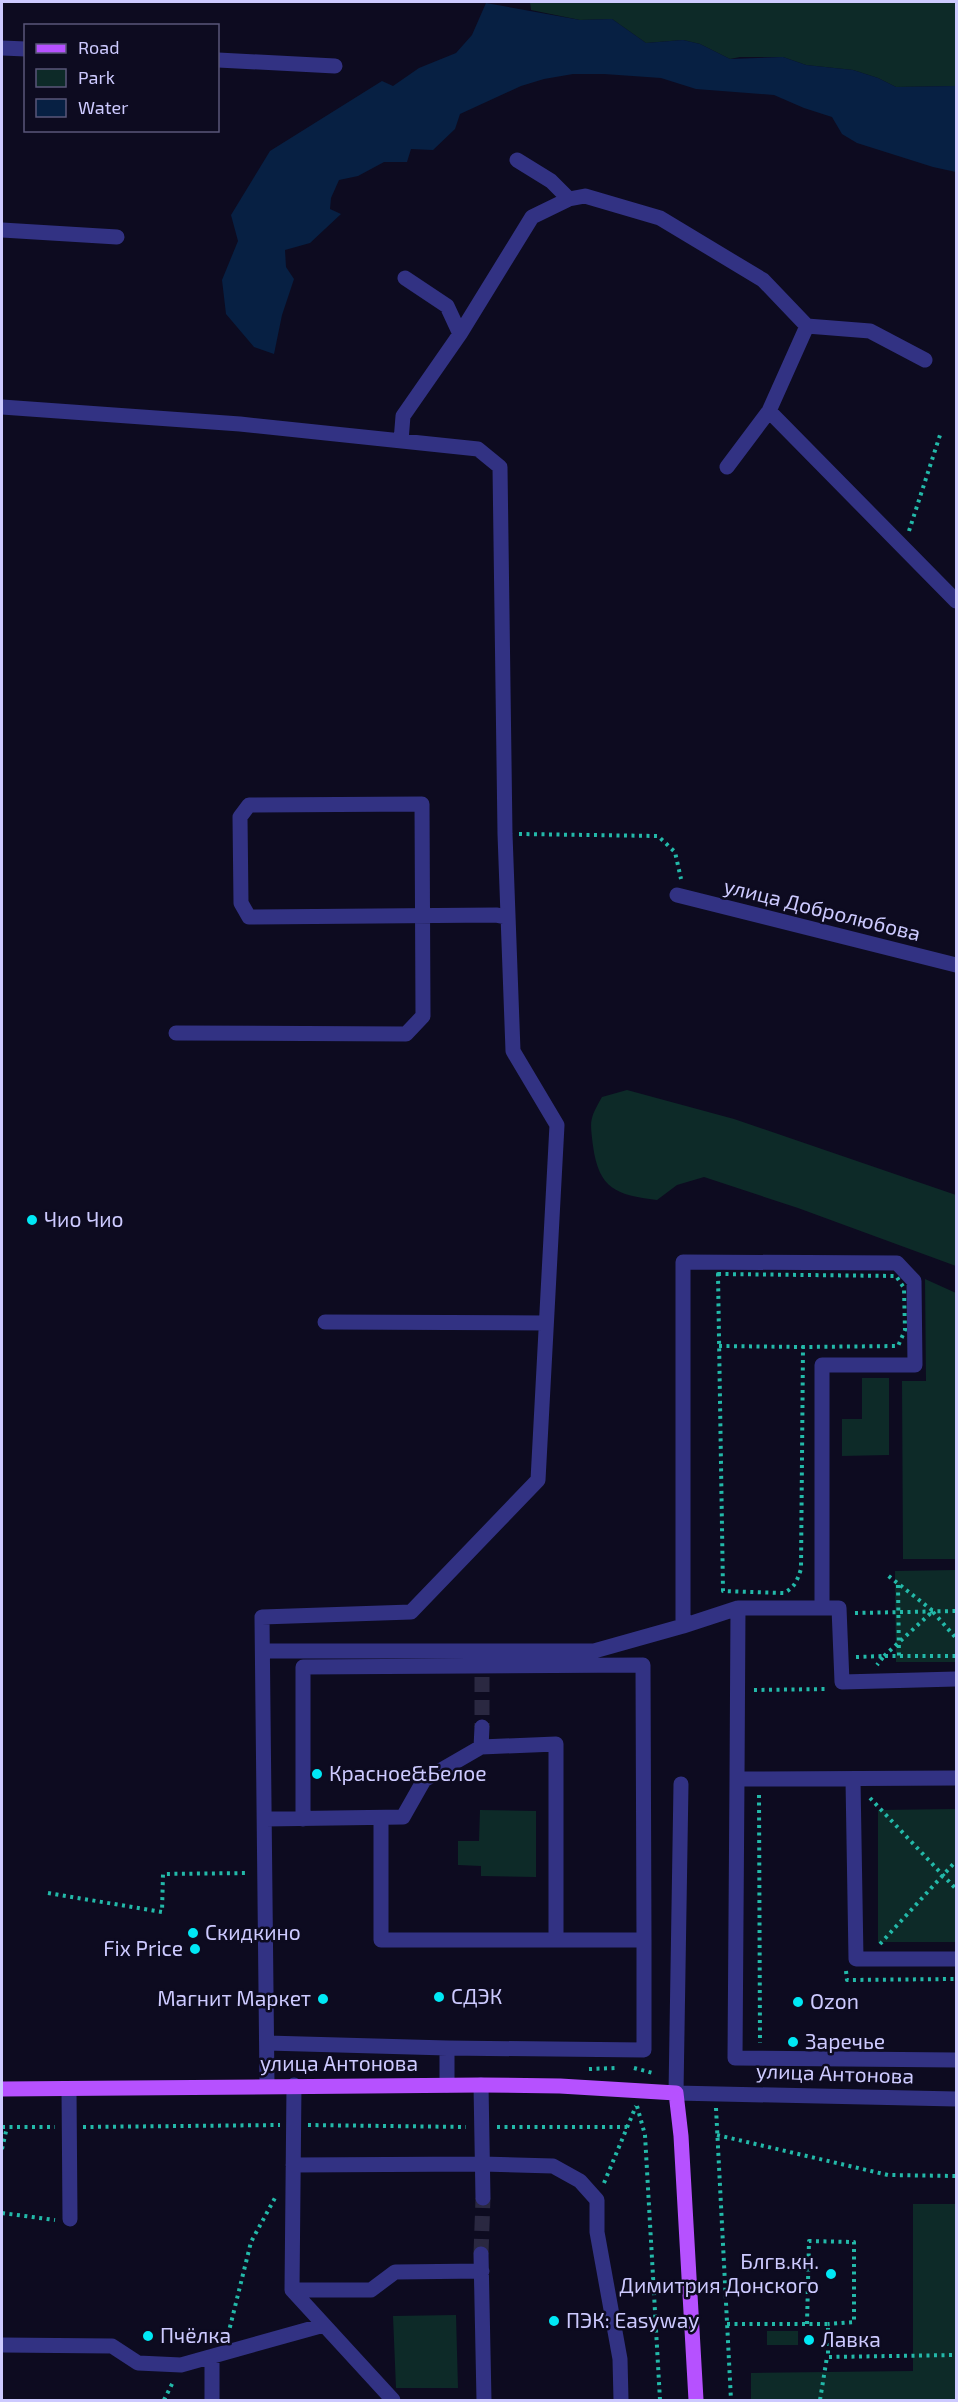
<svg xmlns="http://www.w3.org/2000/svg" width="958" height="2402" viewBox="0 0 958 2402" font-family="'Exo 2',sans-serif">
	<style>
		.green { fill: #0d2a28 }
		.water { fill: #072043 }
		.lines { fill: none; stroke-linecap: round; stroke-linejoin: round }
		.minor-tunnel { stroke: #2a2841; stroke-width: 15; stroke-dasharray: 15 8; stroke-linecap: butt }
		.path { stroke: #23b9a9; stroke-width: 4; stroke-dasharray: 3 4.5; stroke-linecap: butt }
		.minor { stroke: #323283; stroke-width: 15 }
		.major { stroke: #b651ff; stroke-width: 15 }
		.poi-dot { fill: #00e8f5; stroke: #0d0b20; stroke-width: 2 }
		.labels { text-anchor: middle; stroke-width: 5; stroke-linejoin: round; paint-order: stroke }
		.street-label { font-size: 21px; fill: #cdcaff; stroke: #0d0b20 }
		.poi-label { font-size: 21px; fill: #cdcaff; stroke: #0d0b20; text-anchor: start }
	</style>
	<rect width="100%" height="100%" fill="#0d0b20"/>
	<path class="green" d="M530 2H956V86L896 87 878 78 853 70 806 65 783 57H740L730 59 700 44 683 40 646 43 612 19 580 20 531 10Z
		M627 1090 734 1119 956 1195V1266L798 1208 704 1177 677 1185 657 1200C616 1195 599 1189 593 1146 590 1120 589 1120 602 1097Z
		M925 1279 956 1293V1559H903L902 1381H926Z
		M862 1378H889V1455L842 1456V1419H862Z
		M956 1570V1662H896L895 1571Z
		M956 1809V1942H878V1810Z
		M480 1810 536 1811V1877L481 1876V1866L458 1865V1841H479Z
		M913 2204H956V2400H751V2373L913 2371Z
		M456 2315 458 2388H396L393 2316Z
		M767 2331H798V2345H767Z"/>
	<path class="water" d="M486 3 580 20 612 19 646 43 683 40 700 44 730 59 783 57 806 65 853 70 878 78 896 87 956 86V172L933 167 857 143 842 134 832 117 804 108 774 95 696 89 661 78 604 74H573L544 79 521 86 460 114 455 129 433 150 411 149 407 162H384L358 176 339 180 331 198 330 209 341 214 310 243 285 250 286 267 294 279 282 315 274 354 254 347 226 314 222 280 238 241 231 215 270 151 382 81 393 86 419 68 456 53 472 35Z"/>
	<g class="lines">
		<path class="minor-tunnel" d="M482 1677V1727
			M481 2254 483 2198"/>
		<path class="path" d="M909 531 941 432
			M519 834 658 836 675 852 681 879
			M718 1274 896 1276 904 1288 905 1330 898 1346 803 1347 801 1569C797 1581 795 1587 784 1593L723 1591Z
			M719 1346 803 1347
			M898 1585 899 1656
			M933 1612 956 1638
			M855 1613 956 1611
			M884 1656 933 1611 886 1574
			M885 1656H956
			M856 1657 884 1656 877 1665
			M754 1690 827 1689
			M759 1795 760 2043
			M870 1798 956 1889
			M48 1893 162 1912 163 1874 249 1873
			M880 1944 956 1861
			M846 1971 847 1980 956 1979
			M634 2068 653 2073
			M589 2069 615 2068
			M637 2106 645 2135 660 2400
			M716 2108 731 2400
			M308 2125 466 2127
			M2 2127H55
			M83 2127 280 2125
			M497 2127H627
			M717 2135 888 2175 956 2176
			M2 2149 7 2127
			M604 2183 636 2106
			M2 2213 55 2220
			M727 2324H828V2357L956 2355
			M807 2324 809 2241 854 2242V2322L828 2324
			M228 2335 251 2242 276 2196
			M164 2400 174 2380
			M820 2400 827 2357"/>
		<path class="minor" d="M2 48 26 49
			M218 60 335 66
			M517 160 551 181 569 199
			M2 230 117 237
			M405 278 447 306 460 334
			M807 326 870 331 925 360
			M2 407 240 424 478 449 500 467 505 834 513 1051 557 1125 538 1480 411 1612 262 1617 267 2085
			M401 441 403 416 460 334 532 217 569 199 585 196 660 218 763 280 807 326 769 411 956 601
			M727 467 769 411
			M677 895 956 965
			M176 1033 406 1034 423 1016 422 804 249 805 240 817 241 903 249 917 496 915 507 917
			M325 1322 546 1323
			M822 1608H839L842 1682 956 1679
			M263 1651H594L683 1626V1262L897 1263 914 1281 915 1365H822V1608H738L683 1626
			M481 1747 482 1727
			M956 1778 737 1779 735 2058 956 2060
			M737 1779 738 1608
			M853 1780 856 1959H956
			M681 1784 676 2093 956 2099
			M265 1819 403 1817 424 1780 481 1747 556 1744V1940H381V1818
			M303 1819V1667L643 1665 644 1940
			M267 2043 447 2048 644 2050V1940H556
			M294 2085 292 2290H371L395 2272 482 2271
			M447 2085V2048
			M481 2085 483 2198
			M69 2089 70 2219
			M293 2165 482 2164 553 2166 580 2181 597 2200V2232L620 2359 621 2400
			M481 2254 484 2400
			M292 2290 393 2400
			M2 2345 112 2346 138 2363 181 2365 324 2325
			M212 2400V2357"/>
		<path class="major" d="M2 2089 481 2085 560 2086 676 2093 681 2136 696 2400"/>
	</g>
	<g class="poi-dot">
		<circle cx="32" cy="1220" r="6"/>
		<circle cx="317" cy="1774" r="6"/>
		<circle cx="193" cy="1933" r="6"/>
		<circle cx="195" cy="1949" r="6"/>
		<circle cx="439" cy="1997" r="6"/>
		<circle cx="323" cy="1999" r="6"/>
		<circle cx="798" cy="2002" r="6"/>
		<circle cx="793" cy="2042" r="6"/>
		<circle cx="831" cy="2274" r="6"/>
		<circle cx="554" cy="2321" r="6"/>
		<circle cx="148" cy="2336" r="6"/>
		<circle cx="809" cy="2340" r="6"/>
	</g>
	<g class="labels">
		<g class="street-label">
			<text transform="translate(822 910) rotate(14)" y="7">улица Добролюбова</text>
			<text x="339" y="2071">улица Антонова</text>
			<text transform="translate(835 2074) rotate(2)" y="7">улица Антонова</text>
		</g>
		<g class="poi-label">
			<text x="44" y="1227">Чио Чио</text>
			<text x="329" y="1781">Красное&amp;Белое</text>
			<text x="205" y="1940">Скидкино</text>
			<text x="183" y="1956" text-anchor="end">Fix Price</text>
			<text x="451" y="2004">СДЭК</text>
			<text x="311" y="2006" text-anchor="end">Магнит Маркет</text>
			<text x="810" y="2009">Ozon</text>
			<text x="805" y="2049">Заречье</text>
			<text x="819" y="2269" text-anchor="end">Блгв.кн.<tspan x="819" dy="24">Димитрия Донского</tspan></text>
			<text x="566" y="2328">ПЭК: Easyway</text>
			<text x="160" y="2343">Пчёлка</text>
			<text x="821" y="2347">Лавка</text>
		</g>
	</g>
	<rect width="958" height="2402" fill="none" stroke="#cdcaff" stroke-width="6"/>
	<rect x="24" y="24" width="195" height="108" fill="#0d0b20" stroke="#5a5779" stroke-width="1.5"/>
	<rect x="36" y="44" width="30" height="9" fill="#b651ff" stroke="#5a5779" stroke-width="1.5"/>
	<text x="78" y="54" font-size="18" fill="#cdcaff">Road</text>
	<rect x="36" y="69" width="30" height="18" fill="#0d2a28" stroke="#5a5779" stroke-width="1.5"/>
	<text x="78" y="84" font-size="18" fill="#cdcaff">Park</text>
	<rect x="36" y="99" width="30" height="18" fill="#072043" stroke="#5a5779" stroke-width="1.5"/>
	<text x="78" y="114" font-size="18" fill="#cdcaff">Water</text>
</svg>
